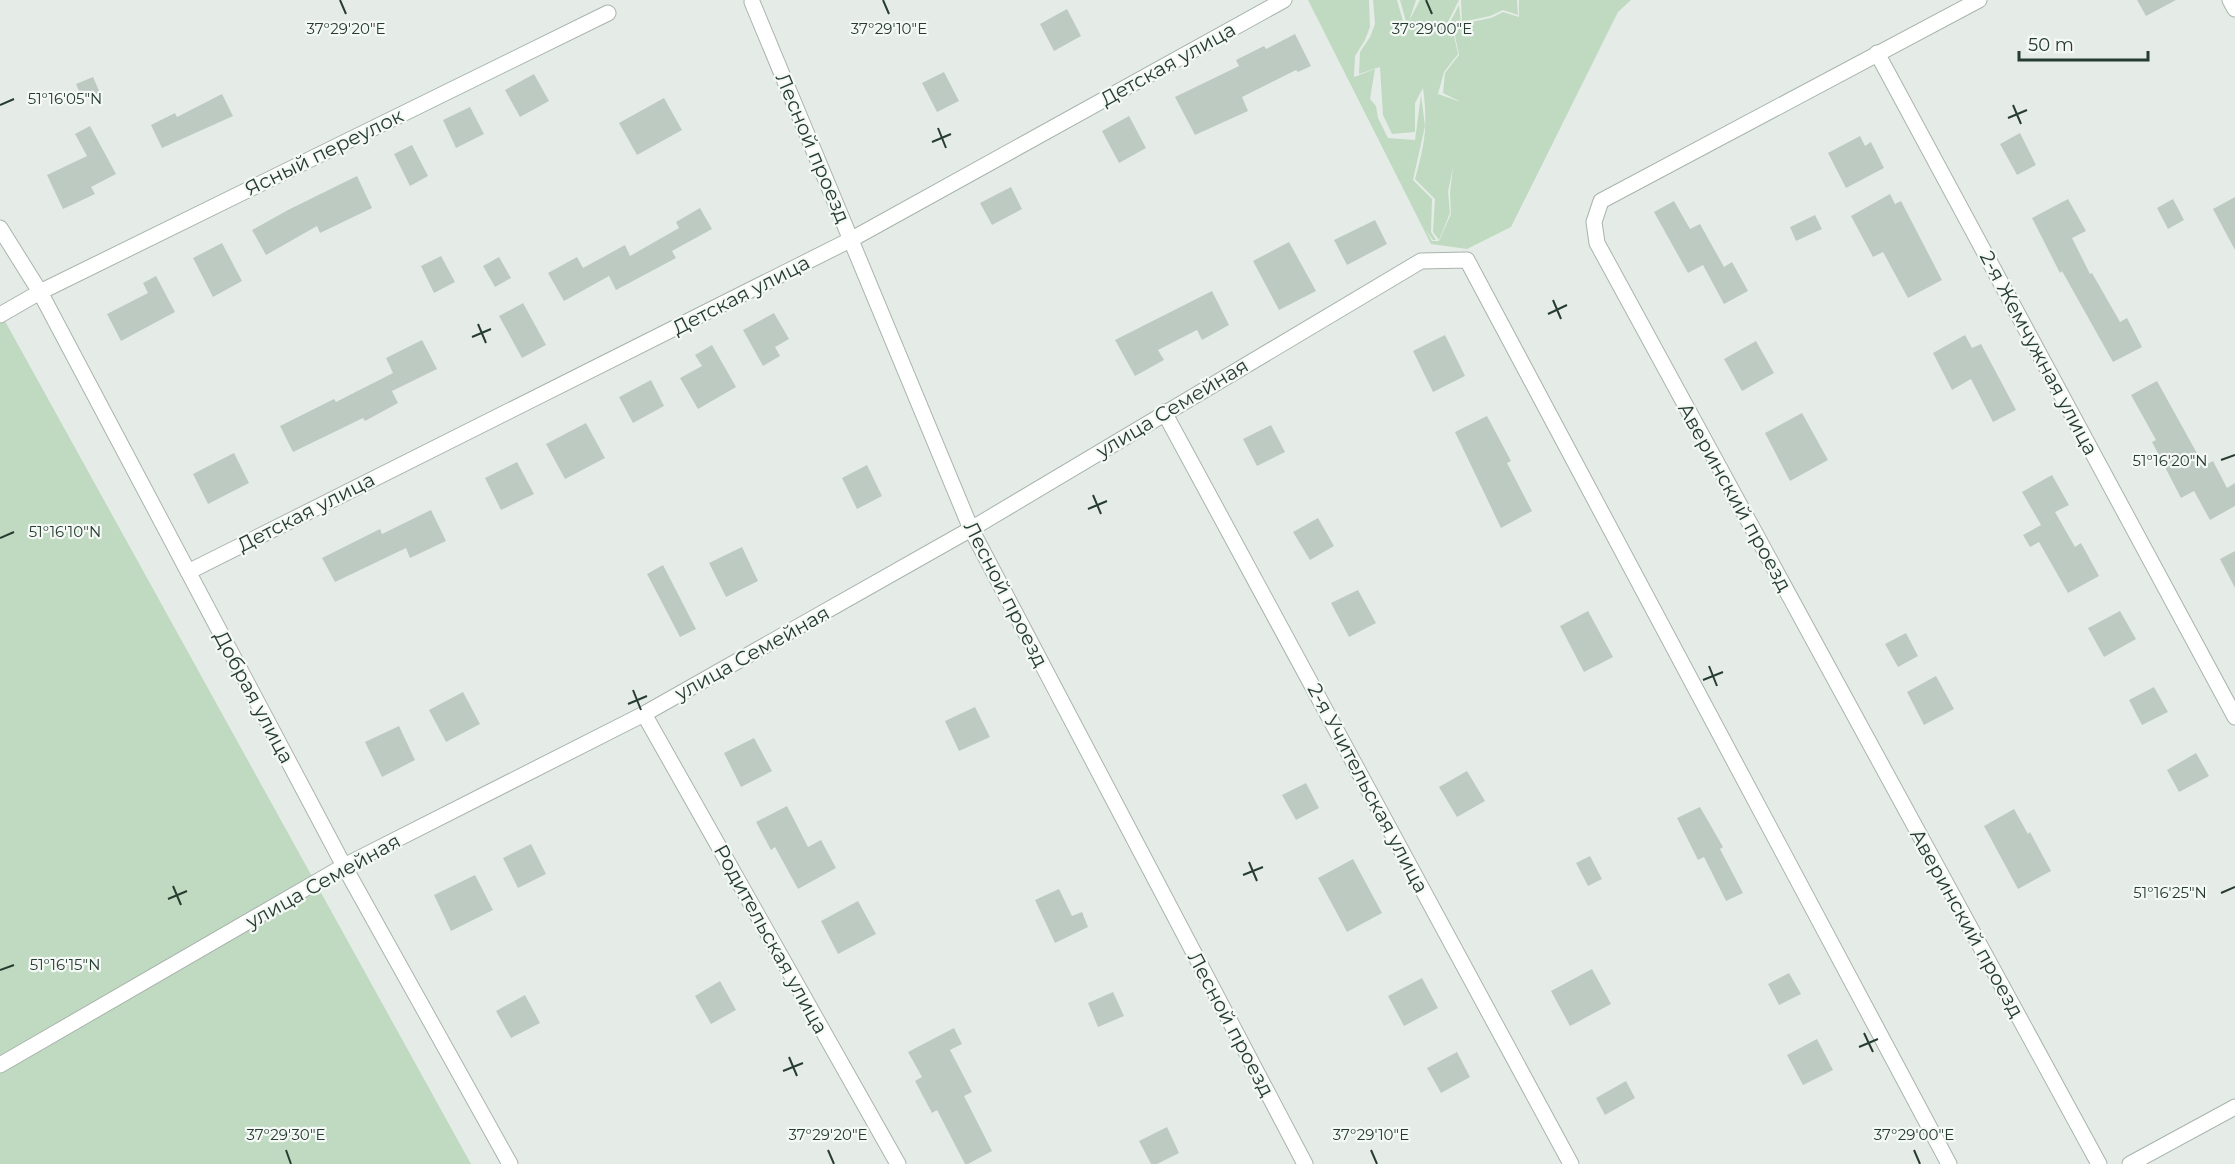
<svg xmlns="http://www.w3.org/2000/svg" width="2235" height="1164" viewBox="0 0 2235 1164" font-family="Montserrat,sans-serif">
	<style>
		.green { fill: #c0dac1 }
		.building { fill: #bdcac2 }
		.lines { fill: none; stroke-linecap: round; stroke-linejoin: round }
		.street-casing { stroke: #a8b4ac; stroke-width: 17 }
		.street { stroke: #fff; stroke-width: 15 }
		.ticks { fill: none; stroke: #263c30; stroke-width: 2 }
		.labels { text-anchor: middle; stroke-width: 4.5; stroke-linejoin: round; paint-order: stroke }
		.street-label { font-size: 20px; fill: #263c30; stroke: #f5f9f6 }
		.ticks-label { font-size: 15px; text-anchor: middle; fill: #263c30; stroke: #f5f9f6; stroke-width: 4.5; stroke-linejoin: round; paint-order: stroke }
	</style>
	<rect width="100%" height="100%" fill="#e5ece7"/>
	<path class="green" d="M1308 0H1369L1370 27 1365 40 1355 56 1354 77 1375 69 1370 99 1376 106 1378 118 1388 138 1415 140 1421 95 1425 126 1413 180 1432 199 1431 232 1436 240H1433L1426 230 1432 241H1439L1451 214 1450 193 1453 167 1448 192 1450 213 1439 240 1433 232 1435 199 1415 179C1425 143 1428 126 1423 88L1415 103V132L1392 134 1383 115 1380 67 1359 74 1360 52 1370 37 1375 24 1373 0H1397L1405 28 1407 25 1400 0H1416L1409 21 1420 0H1459L1447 24 1453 31 1458 54 1444 72 1438 94 1461 102 1443 93 1445 73 1459 55 1454 31 1449 24 1459 5 1461 24 1491 18 1503 12 1519 17V0H1631L1618 12 1511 227 1467 249 1431 244Z
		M1461 0H1517L1518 15 1503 10 1490 16 1462 22Z
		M0 312 471 1164H0Z"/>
	<path class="building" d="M2137 0H2176L2146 16Z
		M1067 9 1081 36 1054 51 1040 24Z
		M1295 34 1311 66 1298 72 1296 70 1242 97 1248 111 1195 135 1175 97 1239 66 1236 60 1264 46 1266 49Z
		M944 72 959 101 937 112 922 83Z
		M534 74 549 101 520 117 505 90Z
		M93 77 100 93 83 100 76 84Z
		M222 94 233 116 162 148 151 125 175 113 177 117Z
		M664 98 682 130 637 155 619 123Z
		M470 107 484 134 456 148 443 120Z
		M1129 116 1146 148 1119 163 1102 131Z
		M90 126 116 174 91 187 95 194 63 209 47 175 87 156 75 134Z
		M2020 133 2036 165 2017 175 2000 144Z
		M1860 136 1865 146 1871 142 1884 168 1846 188 1828 153Z
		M412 145 428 176 410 186 394 154Z
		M357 176 372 208 320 233 317 226 266 255 252 230 288 210Z
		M1011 187 1022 209 992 225 980 203Z
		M1890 194 1895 204 1901 201 1942 280 1908 298 1883 252 1873 257 1851 216Z
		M2235 197V250L2213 209Z
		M2068 199 2086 231 2072 238 2090 274 2092 273 2120 322 2127 318 2142 347 2113 362 2062 271 2060 273 2032 218Z
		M2173 199 2184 220 2168 229 2157 208Z
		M1674 201 1690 229 1700 224 1724 267 1732 262 1748 291 1724 304 1703 265 1688 273 1654 212Z
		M700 208 712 229 672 251 676 258 616 290 609 276 564 301 548 273 577 257 583 268 625 245 630 256 679 228 676 222Z
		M1815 215 1822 229 1796 241 1790 227Z
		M1375 220 1387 244 1347 265 1334 240Z
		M1289 242 1316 291 1279 310 1253 261Z
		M222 243 242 281 213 297 193 258Z
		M441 256 455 282 434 293 421 266Z
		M499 257 511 278 495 287 483 266Z
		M156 276 175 312 121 341 107 314 148 293 143 283Z
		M1212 291 1229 325 1202 340 1197 330 1158 350 1164 360 1135 376 1115 340Z
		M523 303 546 345 522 358 499 316Z
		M774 313 789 339 775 347 780 356 763 366 743 330Z
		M1445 335 1465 376 1433 392 1413 351Z
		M1965 335 1972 348 1981 344 2016 410 1993 422 1971 379 1952 390 1933 353Z
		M422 340 437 369 392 391 398 403 365 421 363 418 293 452 280 426 334 399 336 402 393 373 386 358Z
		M1756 341 1774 373 1742 391 1724 359Z
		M712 345 736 387 698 409 680 378 702 366 695 355Z
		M651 380 664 406 633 423 619 397Z
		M2157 381 2204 466 2213 461 2227 488 2235 483V506L2210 520 2194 491 2181 498 2152 442 2156 440 2131 395Z
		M1802 413 1828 460 1790 481 1765 433Z
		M1487 416 1511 461 1507 463 1532 511 1501 528 1455 432Z
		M586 423 605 458 565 479 546 444Z
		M1271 425 1285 452 1257 466 1243 439Z
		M234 453 249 483 208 504 193 474Z
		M517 462 534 494 501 510 485 478Z
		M867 465 882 496 857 509 842 478Z
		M2052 475 2069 505 2055 512 2075 547 2081 543 2099 576 2068 593 2039 542 2030 547 2023 535 2041 525 2022 492Z
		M431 510 446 541 410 558 406 548 335 582 322 558 380 529 382 534Z
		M1318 518 1334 546 1310 560 1293 532Z
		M742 547 758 581 726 597 709 563Z
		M2235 551V588L2220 559Z
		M663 565 696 629 680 637 647 574Z
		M1358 590 1376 623 1349 637 1331 603Z
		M1588 611 1613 657 1584 672 1560 626Z
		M2120 611 2136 639 2104 657 2088 628Z
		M1906 633 1918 656 1898 667 1885 644Z
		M1936 676 1954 709 1924 725 1907 692Z
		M2154 687 2168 712 2142 725 2129 700Z
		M463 692 480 724 446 742 429 710Z
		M975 707 990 737 959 751 945 721Z
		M399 726 415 760 382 777 365 742Z
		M754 738 772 771 741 787 724 753Z
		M2196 753 2209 776 2179 792 2167 770Z
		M1467 771 1485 801 1457 817 1439 787Z
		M1306 783 1319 808 1296 820 1282 795Z
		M787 806 808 847 821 840 836 868 798 889 775 847 771 850 756 822Z
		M1700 807 1723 847 1720 849 1743 893 1726 901 1704 857 1698 860 1677 818Z
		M2014 809 2028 834 2030 832 2051 871 2018 889 1984 826Z
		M531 844 546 874 518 888 503 858Z
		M1590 856 1602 879 1588 886 1576 863Z
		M1353 859 1382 913 1347 932 1318 878Z
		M475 875 493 910 451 931 434 895Z
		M1059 889 1072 916 1082 912 1088 927 1055 943 1035 900Z
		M858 901 876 934 838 954 821 921Z
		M1592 969 1611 1004 1570 1026 1551 991Z
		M1789 973 1801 994 1779 1005 1768 984Z
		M1422 978 1438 1008 1404 1026 1388 996Z
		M720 981 736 1010 711 1024 695 996Z
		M1113 992 1124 1016 1098 1027 1088 1003Z
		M525 995 540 1023 511 1038 496 1011Z
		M954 1028 962 1044 950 1050 972 1092 964 1096 992 1151 968 1164H965L937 1110 932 1113 915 1081 922 1077 908 1052Z
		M1817 1039 1833 1070 1803 1085 1787 1055Z
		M1457 1052 1470 1077 1441 1093 1427 1068Z
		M1626 1081 1635 1098 1605 1115 1596 1098Z
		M1167 1127 1179 1153 1157 1164H1151L1139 1141Z"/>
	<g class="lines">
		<g class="street-casing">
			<path id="street" d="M1979 0 1601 201 1594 222 1597 243 2099 1164
				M2230 0 2235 9
				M752 2 971 529 1305 1164
				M1877 53 2235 717
				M0 228 40 292 344 866 510 1164
				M0 315 40 292 608 13
				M1164 412 1571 1164
				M188 572 852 239 1284 0
				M644 714 898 1164
				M0 1065 344 866 644 714 971 529 1421 261 1467 260 1949 1164
				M2130 1164 2235 1107"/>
		</g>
		<use href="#street" class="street"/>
	</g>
	<path class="ticks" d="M340 0 346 14M883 0 889 14M1426 0 1432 14M0 105 14 99M2013 105 2021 124M2008 118 2027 110M938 128 946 148M932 142 951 134M1553 300 1561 319M1548 314 1567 305M478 324 486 343M472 337 491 329M2221 460 2235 455M1093 495 1101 514M1088 509 1107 501M0 538 14 532M1709 666 1717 686M1703 680 1723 672M633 690 641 710M628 704 647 696M1249 862 1257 881M1243 875 1263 867M173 886 181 905M2221 893 2235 887M168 899 187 891M0 970 14 965M1864 1033 1873 1052M1859 1047 1878 1039M789 1057 797 1076M783 1071 803 1063M286 1150 291 1164M828 1150 834 1164M1371 1150 1377 1164M1914 1150 1920 1164"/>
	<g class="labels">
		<g class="street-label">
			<text transform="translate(1168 64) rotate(-29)" y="7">Детская улица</text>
			<text transform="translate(813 148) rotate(67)" y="7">Лесной проезд</text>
			<text transform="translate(324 152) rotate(-26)" y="7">Ясный переулок</text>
			<text transform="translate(741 295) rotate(-27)" y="7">Детская улица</text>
			<text transform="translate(2039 353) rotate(62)" y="7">2-я Жемчужная улица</text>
			<text transform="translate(1172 408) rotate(-31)" y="7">улица Семейная</text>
			<text transform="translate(1735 497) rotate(61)" y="7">Аверинский проезд</text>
			<text transform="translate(306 512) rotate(-27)" y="7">Детская улица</text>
			<text transform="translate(1006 594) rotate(63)" y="7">Лесной проезд</text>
			<text transform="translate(752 653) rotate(-29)" y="7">улица Семейная</text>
			<text transform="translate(254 697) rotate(62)" y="7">Добрая улица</text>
			<text transform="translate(1368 788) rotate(62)" y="7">2-я Учительская улица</text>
			<text transform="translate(323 881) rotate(-29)" y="7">улица Семейная</text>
			<text transform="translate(1967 923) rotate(61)" y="7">Аверинский проезд</text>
			<text transform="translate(771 939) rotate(61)" y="7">Родительская улица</text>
			<text transform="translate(1231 1024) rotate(62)" y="7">Лесной проезд</text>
		</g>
	</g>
	<g class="ticks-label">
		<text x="346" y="34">37°29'20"E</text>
		<text x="889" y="34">37°29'10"E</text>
		<text x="1432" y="34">37°29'00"E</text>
		<text x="65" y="104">51°16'05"N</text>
		<text x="2170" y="466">51°16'20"N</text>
		<text x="65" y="537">51°16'10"N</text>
		<text x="2170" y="898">51°16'25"N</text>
		<text x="65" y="970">51°16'15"N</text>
		<text x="286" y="1140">37°29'30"E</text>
		<text x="828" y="1140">37°29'20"E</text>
		<text x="1371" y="1140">37°29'10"E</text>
		<text x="1914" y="1140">37°29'00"E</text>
	</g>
	<path d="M2019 51v9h129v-9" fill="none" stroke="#263c30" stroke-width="3"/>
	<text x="2028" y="51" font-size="18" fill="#263c30" stroke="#f5f9f6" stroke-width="4.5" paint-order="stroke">50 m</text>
</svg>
